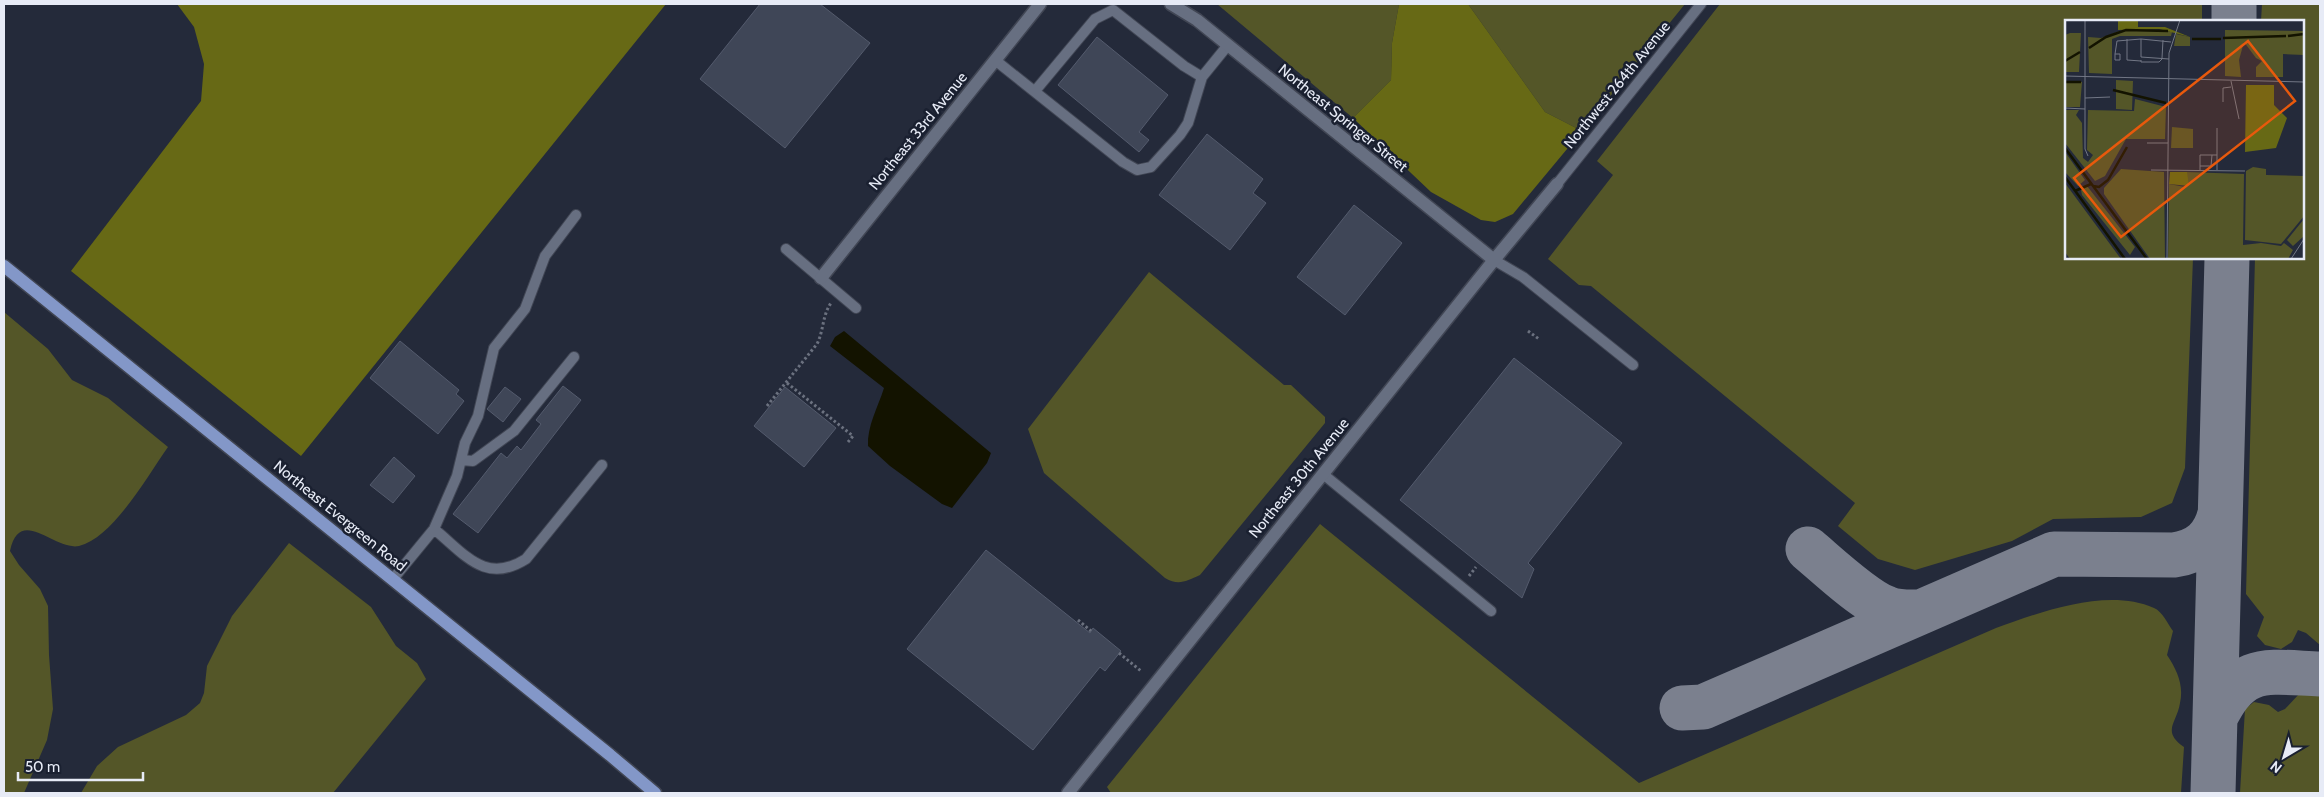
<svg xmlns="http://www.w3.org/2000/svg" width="2324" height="797" viewBox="0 0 2324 797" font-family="Cabin,sans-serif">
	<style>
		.green { fill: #545628 }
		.forest { fill: #676915 }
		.water { fill: #131300 }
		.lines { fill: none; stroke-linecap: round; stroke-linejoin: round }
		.taxiway { stroke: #7b808e; stroke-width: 45 }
		.building { fill: #3f4657; stroke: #545b6d }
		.service-casing { stroke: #414654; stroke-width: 12 }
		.minor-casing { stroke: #414654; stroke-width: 15 }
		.primary-casing { stroke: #414654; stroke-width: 15 }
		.path { stroke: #6b717f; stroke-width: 3; stroke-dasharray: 2.5 2.5; stroke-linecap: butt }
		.service { stroke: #676f81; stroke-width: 10 }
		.minor { stroke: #676f81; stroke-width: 12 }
		.primary { stroke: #8397c8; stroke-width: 12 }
		.labels { text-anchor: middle; stroke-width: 5; stroke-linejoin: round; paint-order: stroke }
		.street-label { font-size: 15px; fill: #e7ebf6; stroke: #1a2030 }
		.inset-river { fill: none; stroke: #131300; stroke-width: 2.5 }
		.inset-road { fill: none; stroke: #727785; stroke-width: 1 }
		.view { fill: #e8590c; fill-opacity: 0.15; stroke: #e8590c; stroke-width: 2.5 }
		.inset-edge { fill: none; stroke: #e7ebf6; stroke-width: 2.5 }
	</style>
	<rect width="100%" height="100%" fill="#242a3a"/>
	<path class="green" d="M1217 4H1399L1392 43 1391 80 1353 118Z
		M1468 4H1685L1582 131 1545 112Z
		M1720 4H2202V21H2066V258H2193L2185 468 2172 503 2141 517 2053 519 2012 541 1915 570 1878 559 1838 526 1855 503 1591 286 1579 285 1548 259 1613 175 1597 161Z
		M2262 4H2320V645L2306 633 2298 630 2292 642 2281 649 2265 645 2257 636 2264 617 2246 594 2255 258H2303V21H2261Z
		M1149 272 1284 385H1291L1325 417V423L1200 575C1186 581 1179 586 1165 578L1044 473 1028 429Z
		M4 312 48 349 72 380 108 398 168 447C148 475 113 538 79 546 54 551 20 505 10 551L19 565 40 589 48 606 49 655 53 709 47 740 24 793H4Z
		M1320 524 1639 783 1996 628C2041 612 2107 587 2154 608 2162 611 2168 624 2173 631L2167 655C2177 670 2184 685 2180 703 2177 723 2161 731 2184 747L2181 793H1111L1107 787Z
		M289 543 371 607 396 646 417 663 426 679 333 793H81L97 766 118 747 186 715 200 703 204 693 207 666 232 616Z
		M2300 693 2320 695V793H2240L2245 709 2254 702 2269 705 2278 712 2285 709Z"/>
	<path class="forest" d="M177 4H666L301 456 71 271 201 101 204 64 194 27Z
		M1399 4H1468L1545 112 1582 131 1513 214 1495 222 1481 220 1431 192 1353 118 1391 80 1392 43Z"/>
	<path class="water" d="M844 331 991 453 987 463 952 508 942 504 890 466 868 446C867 426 878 407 884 388L830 346 835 337Z"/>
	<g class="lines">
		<path class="taxiway" d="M2234 21V4
			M1808 549C1827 565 1864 600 1886 608 1897 613 1909 612 1920 612
			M1682 708 1703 707 2054 554 2174 555C2200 551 2214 538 2220 514
			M2215 718C2241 663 2267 672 2320 674
			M2213 793 2227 258"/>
	</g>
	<path class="building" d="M760 4H820L870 43 785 148 700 79Z
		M1097 37 1168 95 1139 132 1149 140 1139 152 1058 85Z
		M1207 134 1263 179 1253 193 1266 203 1230 250 1159 195Z
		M1354 205 1402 243 1345 315 1297 277Z
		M400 341 459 390 456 394 464 401 438 434 370 378Z
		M1514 358 1622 443 1528 563 1534 569 1522 598 1400 500Z
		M563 386 581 400 478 533 453 514 501 453 507 458 517 446 521 450 541 424 536 420Z
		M505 387 521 399 503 422 487 409Z
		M785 387 836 428 804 467 754 426Z
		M394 457 415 476 393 503 370 485Z
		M986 550 1090 633 1093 628 1121 651 1105 671 1100 667 1033 750 907 649Z"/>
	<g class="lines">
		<g class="service-casing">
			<path id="service" d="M995 60 1123 162 1137 170 1151 167 1180 135 1188 123 1202 77 1228 45
				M1035 91 1095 19 1113 10 1184 66 1202 77
				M1557 184 1701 4
				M786 249 856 308
				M1494 260 1523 277 1633 365
				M461 460 473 461 514 431 574 357
				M1323 474 1491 611
				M434 529C465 554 485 585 526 559L602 465
				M393 579 434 529 457 476 465 443 478 416 494 348 525 309 545 256 576 215"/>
		</g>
		<g class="minor-casing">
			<path id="minor" d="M1171 4 1197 20 1494 260
				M821 278 1040 4
				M1068 793 1494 260 1557 184"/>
		</g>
		<g class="primary-casing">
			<path id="primary" d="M4 266 610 755 655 793"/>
		</g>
		<path class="path" d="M1528 331 1539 339
			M787 383 853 436 848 442
			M767 406 817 344C824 330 822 316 831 303
			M1469 576 1476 567
			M1078 620 1091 631
			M1119 653 1141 671"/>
		<use href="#service" class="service"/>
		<use href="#minor" class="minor"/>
		<use href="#primary" class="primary"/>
	</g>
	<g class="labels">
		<g class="street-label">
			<text transform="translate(1617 85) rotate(-51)" y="5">Northwest 264th Avenue</text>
			<text transform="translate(1343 118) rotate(39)" y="5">Northeast Springer Street</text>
			<text transform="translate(918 131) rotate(-51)" y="5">Northeast 33rd Avenue</text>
			<text transform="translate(1299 478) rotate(-51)" y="5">Northeast 30th Avenue</text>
			<text transform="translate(340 516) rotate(39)" y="5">Northeast Evergreen Road</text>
		</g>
	</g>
	<g transform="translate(2065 20)">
		<rect width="239" height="239" fill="#242a3a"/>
		<path d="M63 8 107 12 106 16H55L47 19V54L24 53 23 17 36 18ZM160 10 239 11V35L218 34V57H191V47L197 41 191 38 179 22 174 40 176 57 160 56ZM5 13H16L14 52H0V15ZM111 14 125 17V26H109ZM51 60 68 61 67 90 51 89ZM0 61 17 62 15 87H0ZM70 79 101 87 100 119H61L40 156 30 161 0 123V90H14L11 95 17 103 18 138 23 142 28 135 22 130 23 90 69 91ZM107 107 128 109V128H106ZM0 132 20 160 13 166 0 152ZM188 147 201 149V155L239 156V196L216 224 180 220 181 151ZM56 149 99 152 100 239H85L39 174V168ZM122 152 179 154 178 225 196 223 216 226 219 223 228 230 223 239H103L104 164 120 167ZM0 163 11 178 56 239H5L0 232ZM22 166 70 227 65 235 17 175 16 170ZM239 199V216L228 226 222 220Z" fill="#545628"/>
		<path d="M53 0H73V7H100L125 17 94 9 53 10ZM181 65H209V85L222 98 211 128 180 132ZM105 152H122L124 166 104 164Z" fill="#676915"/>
		<path class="inset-river" d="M223 16 239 14M158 18 221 16M127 19H156M24 28 41 17 61 10 103 11M0 41 15 32M0 62H16M48 70 101 83M0 128 82 239M0 157 60 239M28 166 34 167 43 160 62 127M10 171 26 164"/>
		<path class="inset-road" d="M20 0V129L23 136M62 19V40L76 41M50 34V40H55V34H50L52 21 76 19M97 38 98 20M104 39 76 37V19L106 22M76 40V42H94L98 38M0 56 239 62M166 61 174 99M20 78 45 77M158 82V68L166 67M0 88 20 89M82 123H103M135 146H146L147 135M86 150 180 151M135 150V135H152M152 150V108M102 239 104 33 115 0M226 239 239 219"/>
		<path class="view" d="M183 21 230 81 56 217 9 158Z"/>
		<rect width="239" height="239" class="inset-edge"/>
	</g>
	<rect width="2324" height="797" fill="none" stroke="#e7ebf6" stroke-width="10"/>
	<g transform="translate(2284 757) rotate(218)" stroke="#1a2030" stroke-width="4" paint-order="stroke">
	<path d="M0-4L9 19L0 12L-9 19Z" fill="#e7ebf6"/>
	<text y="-8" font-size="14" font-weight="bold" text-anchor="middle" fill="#e7ebf6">N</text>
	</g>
	<path d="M18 772v8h125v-8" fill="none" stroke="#e7ebf6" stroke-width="2.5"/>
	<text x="25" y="772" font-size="15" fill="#e7ebf6" stroke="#1a2030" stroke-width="4" paint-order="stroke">50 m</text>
</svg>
